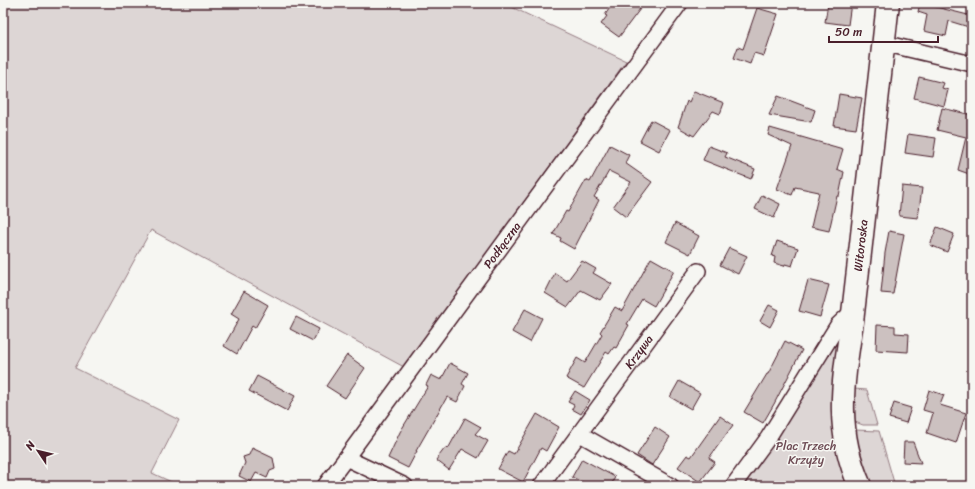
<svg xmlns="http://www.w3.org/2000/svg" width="975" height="489" viewBox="0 0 975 489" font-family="Sriracha,sans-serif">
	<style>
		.green { fill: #ddd6d5; stroke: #947a80 }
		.building { fill: #ccc1c0; stroke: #4a1f2b }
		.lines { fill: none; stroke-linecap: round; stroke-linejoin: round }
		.minor-casing { stroke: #4a1f2b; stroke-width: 18 }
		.secondary-casing { stroke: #4a1f2b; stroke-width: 25 }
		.minor { stroke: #f6f6f2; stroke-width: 15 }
		.secondary { stroke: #f6f6f2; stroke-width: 22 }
		.labels { text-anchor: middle; stroke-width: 3; stroke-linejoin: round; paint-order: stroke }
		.street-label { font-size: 12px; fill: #4a1f2b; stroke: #f6f6f2 }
		.park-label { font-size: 12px; fill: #6f4d56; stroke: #f6f6f2 }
	</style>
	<rect width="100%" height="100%" fill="#f6f6f2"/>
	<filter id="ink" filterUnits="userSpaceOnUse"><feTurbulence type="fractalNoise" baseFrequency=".025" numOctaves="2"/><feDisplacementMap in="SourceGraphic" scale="8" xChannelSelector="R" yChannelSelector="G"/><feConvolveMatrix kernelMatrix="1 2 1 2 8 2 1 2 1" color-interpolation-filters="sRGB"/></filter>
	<g filter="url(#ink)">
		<path class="green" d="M3 3H503L626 61 404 367 151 230 75 368 179 420 152 473 180 486H3Z
			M835 342H838L850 486H740Z
			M854 389 867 390 877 425H863L855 422Z
			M855 430 879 431 895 486H871L864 468Z"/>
		<path class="building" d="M613 3H631L640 9 619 37 601 24 607 16 605 15Z
			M828 3H851L848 25 825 22Z
			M920 3 972 16V28L949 21 946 36 924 31 927 15 918 12Z
			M757 8 778 14 764 56 754 53 750 64 734 58 738 47 743 49Z
			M919 77 944 83 942 88 948 90 944 106 914 98Z
			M694 91 724 103 720 114 713 111 694 136 678 127 687 101 689 102Z
			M839 94 862 98 856 129 834 126Z
			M778 96 815 110 811 122 769 115Z
			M942 108 972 115V175L958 170 966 137 937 130Z
			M651 120 670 130 659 151 640 141Z
			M770 128 843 149 837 169 844 172 839 196H837L829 231 811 227 819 192 795 187 792 195 777 189 792 146 768 135Z
			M908 134 936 138 933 157 905 153Z
			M610 145 629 155 625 163 652 182 626 217 613 207 631 182 609 171 594 197 599 200 574 249 560 241 561 238 553 234 566 211 568 212 586 180 590 182Z
			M709 146 727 153 725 157 755 169 751 179 703 160Z
			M902 186 922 188 918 218 899 216Z
			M762 195 780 204 774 218 755 209Z
			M675 223 699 236 690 254 666 242Z
			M937 227 954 234 947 252 930 245Z
			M889 231 904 234 893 294 881 293 885 253Z
			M777 241 798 248 792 266 785 264 784 266 774 263 775 257 772 256Z
			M729 248 747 256 738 274 720 265Z
			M651 258 674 271 654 306 642 299 627 324 629 325 616 348 614 347 609 354 606 352 584 388 566 378 577 358 585 363 602 334 600 332 615 307 622 311Z
			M582 261 596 269 593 273 612 284 600 300 581 290 568 307 545 293 555 273 567 281Z
			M808 280 829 285 820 317 799 311Z
			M244 291 268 305 255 328 252 326 237 354 224 346 239 319 231 314Z
			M769 305 779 310 770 327 760 321Z
			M525 309 542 318 530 342 512 332Z
			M296 317 319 329 313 341 290 329Z
			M877 325 895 326V333L909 334 908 352 876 350Z
			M785 341 802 350 774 404 763 423 744 412 767 374H768Z
			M347 355 365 368 345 398 326 386Z
			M450 363 468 373 462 384 465 386 457 402 447 397 416 451H417L408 468 388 458 400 432 428 386 426 385 431 375 441 380Z
			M257 376 295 396 287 411 249 391Z
			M679 381 700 393 691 409 670 397Z
			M929 390 944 395 940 405 966 413 956 443 927 433 933 413 923 410Z
			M575 391 590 400 581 414 572 409 574 405 568 402Z
			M894 403 911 408 906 423 889 418Z
			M537 414 559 427 546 451 541 448 523 482 498 469 508 451 514 454Z
			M720 416 733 425 709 458 715 462 700 482 678 467 687 455 691 457Z
			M465 418 481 427 475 434 488 441 478 458 462 449 449 470 436 460 445 448 448 449Z
			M655 427 670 437 652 465 637 455Z
			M904 442H913L921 463 903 462Z
			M252 448 273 458 275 469 270 471 267 478 256 473 251 482 239 476 245 463 243 457 249 455Z
			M582 459 615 477 611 486H590L572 477Z"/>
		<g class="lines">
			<g class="minor-casing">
				<g id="minor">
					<path d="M883 43 972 64"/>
					<path d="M580 434 671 486"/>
					<path d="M346 458 405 486"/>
					<path id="s1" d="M325 486 346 458 680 3"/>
					<path id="s2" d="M541 486 698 271"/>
					<path d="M733 486 768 438 838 325 853 311"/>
				</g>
			</g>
			<g class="secondary-casing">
				<g id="secondary">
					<path id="s3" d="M860 486C834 428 843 382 852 322 855 296 858 270 861 244 870 164 879 83 888 3"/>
				</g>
			</g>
			<use href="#minor" class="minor"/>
			<use href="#secondary" class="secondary"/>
		</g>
	</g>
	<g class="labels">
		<g class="street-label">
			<text dy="4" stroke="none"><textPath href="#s1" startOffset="299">Podłączna</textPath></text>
			<text dy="4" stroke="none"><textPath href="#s3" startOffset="244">Witoroska</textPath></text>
			<text dy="4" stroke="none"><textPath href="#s2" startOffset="166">Krzywa</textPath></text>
		</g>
		<g class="park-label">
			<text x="806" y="450">Plac Trzech<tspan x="806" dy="14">Krzyży</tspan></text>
		</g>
	</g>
	<rect width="975" height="489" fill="none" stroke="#f6f6f2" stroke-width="16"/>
	<rect x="8" y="8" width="959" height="473" fill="none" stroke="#4a1f2b" stroke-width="1.5" filter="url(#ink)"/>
	<g transform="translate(38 451) rotate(305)" stroke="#f6f6f2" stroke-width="3" paint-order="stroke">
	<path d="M0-3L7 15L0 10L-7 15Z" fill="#4a1f2b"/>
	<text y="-6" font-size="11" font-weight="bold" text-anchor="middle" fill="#4a1f2b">N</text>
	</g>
	<path d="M829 36v6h109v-6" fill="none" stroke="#4a1f2b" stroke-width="2"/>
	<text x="835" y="36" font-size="12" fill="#4a1f2b" stroke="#f6f6f2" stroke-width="3" paint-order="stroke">50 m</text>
</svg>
